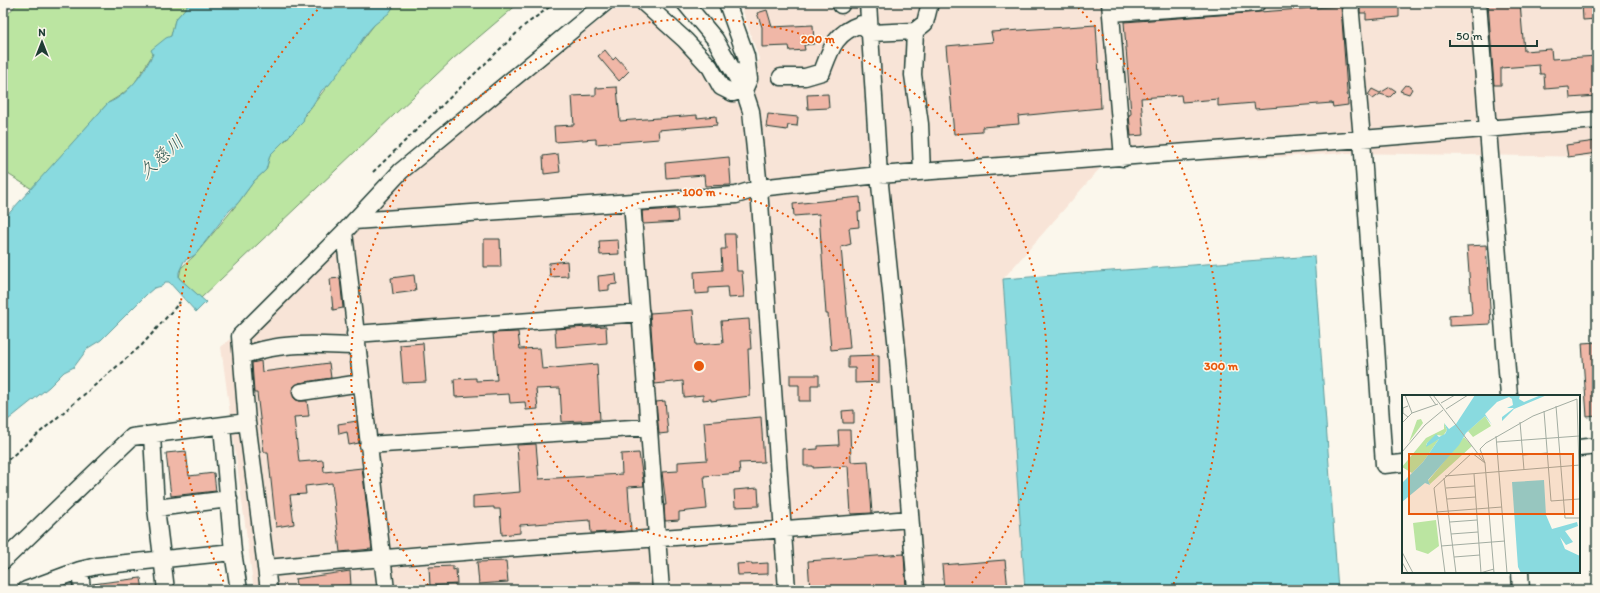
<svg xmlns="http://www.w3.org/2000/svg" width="1600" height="593" viewBox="0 0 1600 593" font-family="Itim,'Klee One',sans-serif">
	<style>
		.built { fill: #f8e4d7 }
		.green { fill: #bbe5a1; stroke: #6d916a }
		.water { fill: #89dadf; stroke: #5f9b9b }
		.building { fill: #f0b7a7; stroke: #1f3d34 }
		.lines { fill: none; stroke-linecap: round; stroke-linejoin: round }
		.minor-casing { stroke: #1f3d34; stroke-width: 19 }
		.path { stroke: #1f3d34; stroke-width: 2; stroke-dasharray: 4 3; stroke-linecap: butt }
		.minor { stroke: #fbf7ec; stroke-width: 16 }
		.ring { fill: none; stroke: #e8590c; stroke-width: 2; stroke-dasharray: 2 4 }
		.labels { text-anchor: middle; stroke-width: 3; stroke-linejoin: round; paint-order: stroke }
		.water-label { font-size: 18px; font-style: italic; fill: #345c56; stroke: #fbf7ec }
		.inset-road { fill: none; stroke: #a3ada2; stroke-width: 1 }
		.view { fill: #e8590c; fill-opacity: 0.15; stroke: #e8590c; stroke-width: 2 }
		.inset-edge { fill: none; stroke: #1f3d34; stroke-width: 2 }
		.centre { fill: #e8590c; stroke: #fbf7ec; stroke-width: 2 }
		.ring-label { font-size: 12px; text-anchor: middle; font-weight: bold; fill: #e8590c; stroke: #fbf7ec; stroke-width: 3; stroke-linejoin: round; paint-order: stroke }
	</style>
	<rect width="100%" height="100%" fill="#fbf7ec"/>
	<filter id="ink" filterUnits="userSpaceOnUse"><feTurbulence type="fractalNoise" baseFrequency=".025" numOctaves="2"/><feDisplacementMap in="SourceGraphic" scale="8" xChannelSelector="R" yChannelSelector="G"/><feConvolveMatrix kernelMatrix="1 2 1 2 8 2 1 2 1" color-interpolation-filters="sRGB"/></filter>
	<g filter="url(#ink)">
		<path class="built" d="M740 3H1597V157L1347 153 1209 161 1115 151 1003 279 1023 552V590H254L221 347 354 230 417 169 464 128 620 4 636 5 739 105 759 59Z"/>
		<path class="green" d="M18 3H190L175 20 171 36 153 54 134 84 121 95 108 103 32 189 3 171V19Z
			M396 3H519L453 59 201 298 179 278 181 268 195 255 238 203 254 181 266 170 270 155 278 145 286 140 374 25Z"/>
		<path class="water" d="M190 3H396L389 13 374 25 365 35 355 51 329 85 322 90 312 106 305 113 303 122 270 155 266 170 254 181 238 203 229 211 195 255 184 261 179 272V278L206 302 196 312 169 282H165L162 286 154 288 147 294 101 340 88 348 74 367 64 372 49 387 3 424V220L108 103C127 96 144 73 153 54L151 50 166 38 171 36 175 20Z
			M1314 256 1338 590H1025L1003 279Z"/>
		<path class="building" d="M1360 3H1399V17L1366 20V13H1360Z
			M1488 3H1520L1524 51 1551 49 1552 59 1597 56V96L1570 98 1569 87 1545 89 1544 74H1540L1539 65 1501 68V85H1494Z
			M1582 3H1595L1596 19 1583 20Z
			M1341 6 1348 105 1333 107 1332 103 1255 109 1254 103 1218 106V99L1182 102 1181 95 1141 98 1144 135 1131 136 1129 115 1131 114 1124 22Z
			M767 10 772 27 813 25 814 44 804 45 805 50 790 51 789 46 762 47V27L757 13Z
			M1096 25 1101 108 1018 116 1019 124 982 127V132L954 134 946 46 993 42 991 32Z
			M605 50 613 60 616 57 629 71 619 81 598 56Z
			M1405 85 1410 86 1412 89 1409 94 1400 91Z
			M617 87 620 121 697 115V118L716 116 717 125 658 130 659 139 596 144V139L555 142 554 126 574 125 572 96 596 95V88Z
			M1390 87 1396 91 1390 97 1380 94 1373 99 1368 95 1372 89 1380 93Z
			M828 94 829 108 808 109 807 95Z
			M768 114 798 117 797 126 788 125 787 130 766 127Z
			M1596 141 1597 153 1568 157 1566 145Z
			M558 154 560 172 544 174 543 156Z
			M729 157 731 185 705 186 704 175 666 178 665 163Z
			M860 197 861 212H858L859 227 849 228 851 244 841 247 850 348 831 350 828 314H826L819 214 794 216 793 204Z
			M677 209 678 222 643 224 642 211Z
			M725 234H735L737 271H742L744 297 728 298 727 287 709 288V293L695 294 694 272 722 270 721 249H726Z
			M484 239H500L501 267H484Z
			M618 240 619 254 600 255 599 241Z
			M1486 245 1491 324 1449 326V316L1472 314 1467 246Z
			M567 261 568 276 550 277 549 263Z
			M616 274 617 284 609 285V290L599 291 598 276Z
			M414 275 416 291 393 294 391 278Z
			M340 278 343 308 333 310 330 279Z
			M693 310 696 345 723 343 721 321 749 319 751 349H748L750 396 711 401V399L703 400V395L684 397 683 381 655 384 650 313Z
			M606 326 607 343 556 347 555 329Z
			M518 332 520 349 540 348 542 369 597 364 600 420 562 422 560 388 536 389 538 409 526 410 525 402 510 403 509 394 455 397 454 379 476 378V381L497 380 493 333Z
			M1597 342V416L1587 417 1582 343Z
			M423 343 426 382 403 383 400 345Z
			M879 355V382L855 383V368H848V356Z
			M261 361 262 372 329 363 331 378 299 383 292 389 294 398 298 401H307L309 416 294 417 299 462 323 460 324 472 362 468 372 549 340 552 332 483 305 486 306 494 290 495 294 524 276 527 268 452H264L257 393H254L252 363Z
			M790 375H819V385H811V401H799V385H790Z
			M665 401 668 433 659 434 656 402Z
			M854 410V423H843L842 411Z
			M761 417 764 462 739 463 740 473 704 476 707 509 679 512V520L665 521 664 505H666L662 472 678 471V462L707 460 704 422Z
			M357 421 359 443 349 445 347 432 339 434 338 424Z
			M838 430H850L851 462 868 461 872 513 851 514 848 466 813 468V466H804V450L818 449V446L839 445Z
			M536 444 539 479 622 474 621 454 639 453 644 486 628 487 631 531 591 533 590 520 520 525V533L502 535 500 509H494V507L473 508V496L520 492 517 445Z
			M186 451 189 476 214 473 216 491 171 496 166 453Z
			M758 488 759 506 735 507 734 490Z
			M904 554 906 590H810L808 561Z
			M1005 560 1008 590H944L942 565Z
			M506 561 508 582 479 584 477 562Z
			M752 563V564L768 563V574L738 575 737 564Z
			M453 566V570L456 569 457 584 430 586 429 567Z
			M350 571 351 585 314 588V590H297L295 579Z
			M141 578 143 590H92V584Z"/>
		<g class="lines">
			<g class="minor-casing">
				<path id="minor" d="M644 3 685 40 710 67 721 87 733 93 744 90 749 79 746 56 727 3
					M685 3 715 39 744 90 751 111 759 188 787 590
					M841 3V5
					M868 3 879 175 898 359 916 590
					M1110 3 1123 158
					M1350 3 1362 139 1384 465 1403 463
					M1478 3 1509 396
					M1111 13 1257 3
					M915 31 913 75 920 124 922 172
					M781 77H805L822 72C831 48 835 33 861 24L871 33 915 31 925 23 930 3
					M632 202 661 590
					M354 221 736 195 759 188 879 175 1362 139 1597 120
					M344 232 386 590
					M355 334 641 313
					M242 356C282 341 314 345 357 346
					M301 392 361 383
					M222 426 233 552 239 590
					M152 435 156 508 166 590
					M368 445 649 427
					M1579 448 1597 446
					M156 508 229 499
					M3 561 132 437 247 422
					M266 568C480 548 695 538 910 519
					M80 570 82 590
					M1520 572 1521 590
					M26 590 80 570 97 566 233 552
					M269 590 247 422 240 336 344 232 401 171 605 3"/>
			</g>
			<path class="path" d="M373 172 525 25 555 3
				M3 464 142 345 180 302"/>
			<use href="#minor" class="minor"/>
		</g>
	</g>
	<g class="ring">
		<circle cx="699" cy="366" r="174"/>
		<path d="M432 590A348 348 0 1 1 966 590"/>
		<path d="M226 587A522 522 0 0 1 324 3M1074 3A522 522 0 0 1 1172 587"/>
	</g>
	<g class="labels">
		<g class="water-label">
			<text transform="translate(161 157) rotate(-42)" y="6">久慈川</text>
		</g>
	</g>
	<g transform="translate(1402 395)">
		<rect width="178" height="178" fill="#fbf7ec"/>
		<path d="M83 21 89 31 71 42 66 36ZM19 24 21 28 7 47 15 25ZM42 28 45 35 41 41 35 40 25 48 24 50 37 44 21 67 10 78 0 72 24 43 42 34ZM62 42 70 51 28 89 26 86ZM34 125 37 151 26 159 14 155 11 128Z" fill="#bbe5a1"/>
		<path d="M73 0H118L117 4 122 7 139 0H145L112 14 100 26V22L112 13H105L111 10 110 4 107 2 95 7 83 19 90 30 83 21 64 38 57 50 26 85 28 90 23 88 0 107V88L21 67 37 44 24 52 25 48 34 39 37 42 43 39 45 35 42 28 47 34 54 29ZM142 85 144 120 150 134 175 127 176 131 163 136 171 147 164 150 158 142 163 154 178 161V178H119L116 172 110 87Z" fill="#89dadf"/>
		<path class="inset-road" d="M3 0 10 18M27 0 34 10M31 0 83 68 92 178M39 8 53 0M6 11 1 13V18L6 22M154 11 163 123H178M44 14 66 0M142 16 149 106 177 104M118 27 122 75M0 28 10 18 36 9M94 41 105 178M95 47 177 41M0 57 23 30 41 15M121 60 145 58M83 68 78 54 84 48 131 21 175 4 178 110M72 79 79 178M43 81 178 70M42 83 54 178M44 93 73 91M45 104 74 102M34 117 100 112M48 127 75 125M49 139 76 137M39 151 103 146M0 157 11 178M52 162 78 160M0 167 6 178M43 178 32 93 70 58 83 68M78 178 92 174"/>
		<path class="view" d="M7 59H171V119H7Z"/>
		<rect width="178" height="178" class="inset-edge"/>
	</g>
	<circle cx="699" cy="366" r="6" class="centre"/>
	<g class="ring-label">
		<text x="818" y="43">200 m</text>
		<text x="699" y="196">100 m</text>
		<text x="1221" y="370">300 m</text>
	</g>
	<rect width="1600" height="593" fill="none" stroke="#fbf7ec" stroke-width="16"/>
	<rect x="8" y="8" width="1584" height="577" fill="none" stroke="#1f3d34" stroke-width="1.5" filter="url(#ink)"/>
	<g transform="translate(42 42)" stroke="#fbf7ec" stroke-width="3" paint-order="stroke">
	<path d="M0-3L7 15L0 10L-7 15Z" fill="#1f3d34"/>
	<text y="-6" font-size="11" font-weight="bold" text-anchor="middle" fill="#1f3d34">N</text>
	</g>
	<path d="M1450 40v6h87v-6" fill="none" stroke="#1f3d34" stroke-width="2"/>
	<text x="1456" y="40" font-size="12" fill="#1f3d34" stroke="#fbf7ec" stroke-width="3" paint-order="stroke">50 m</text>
</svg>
